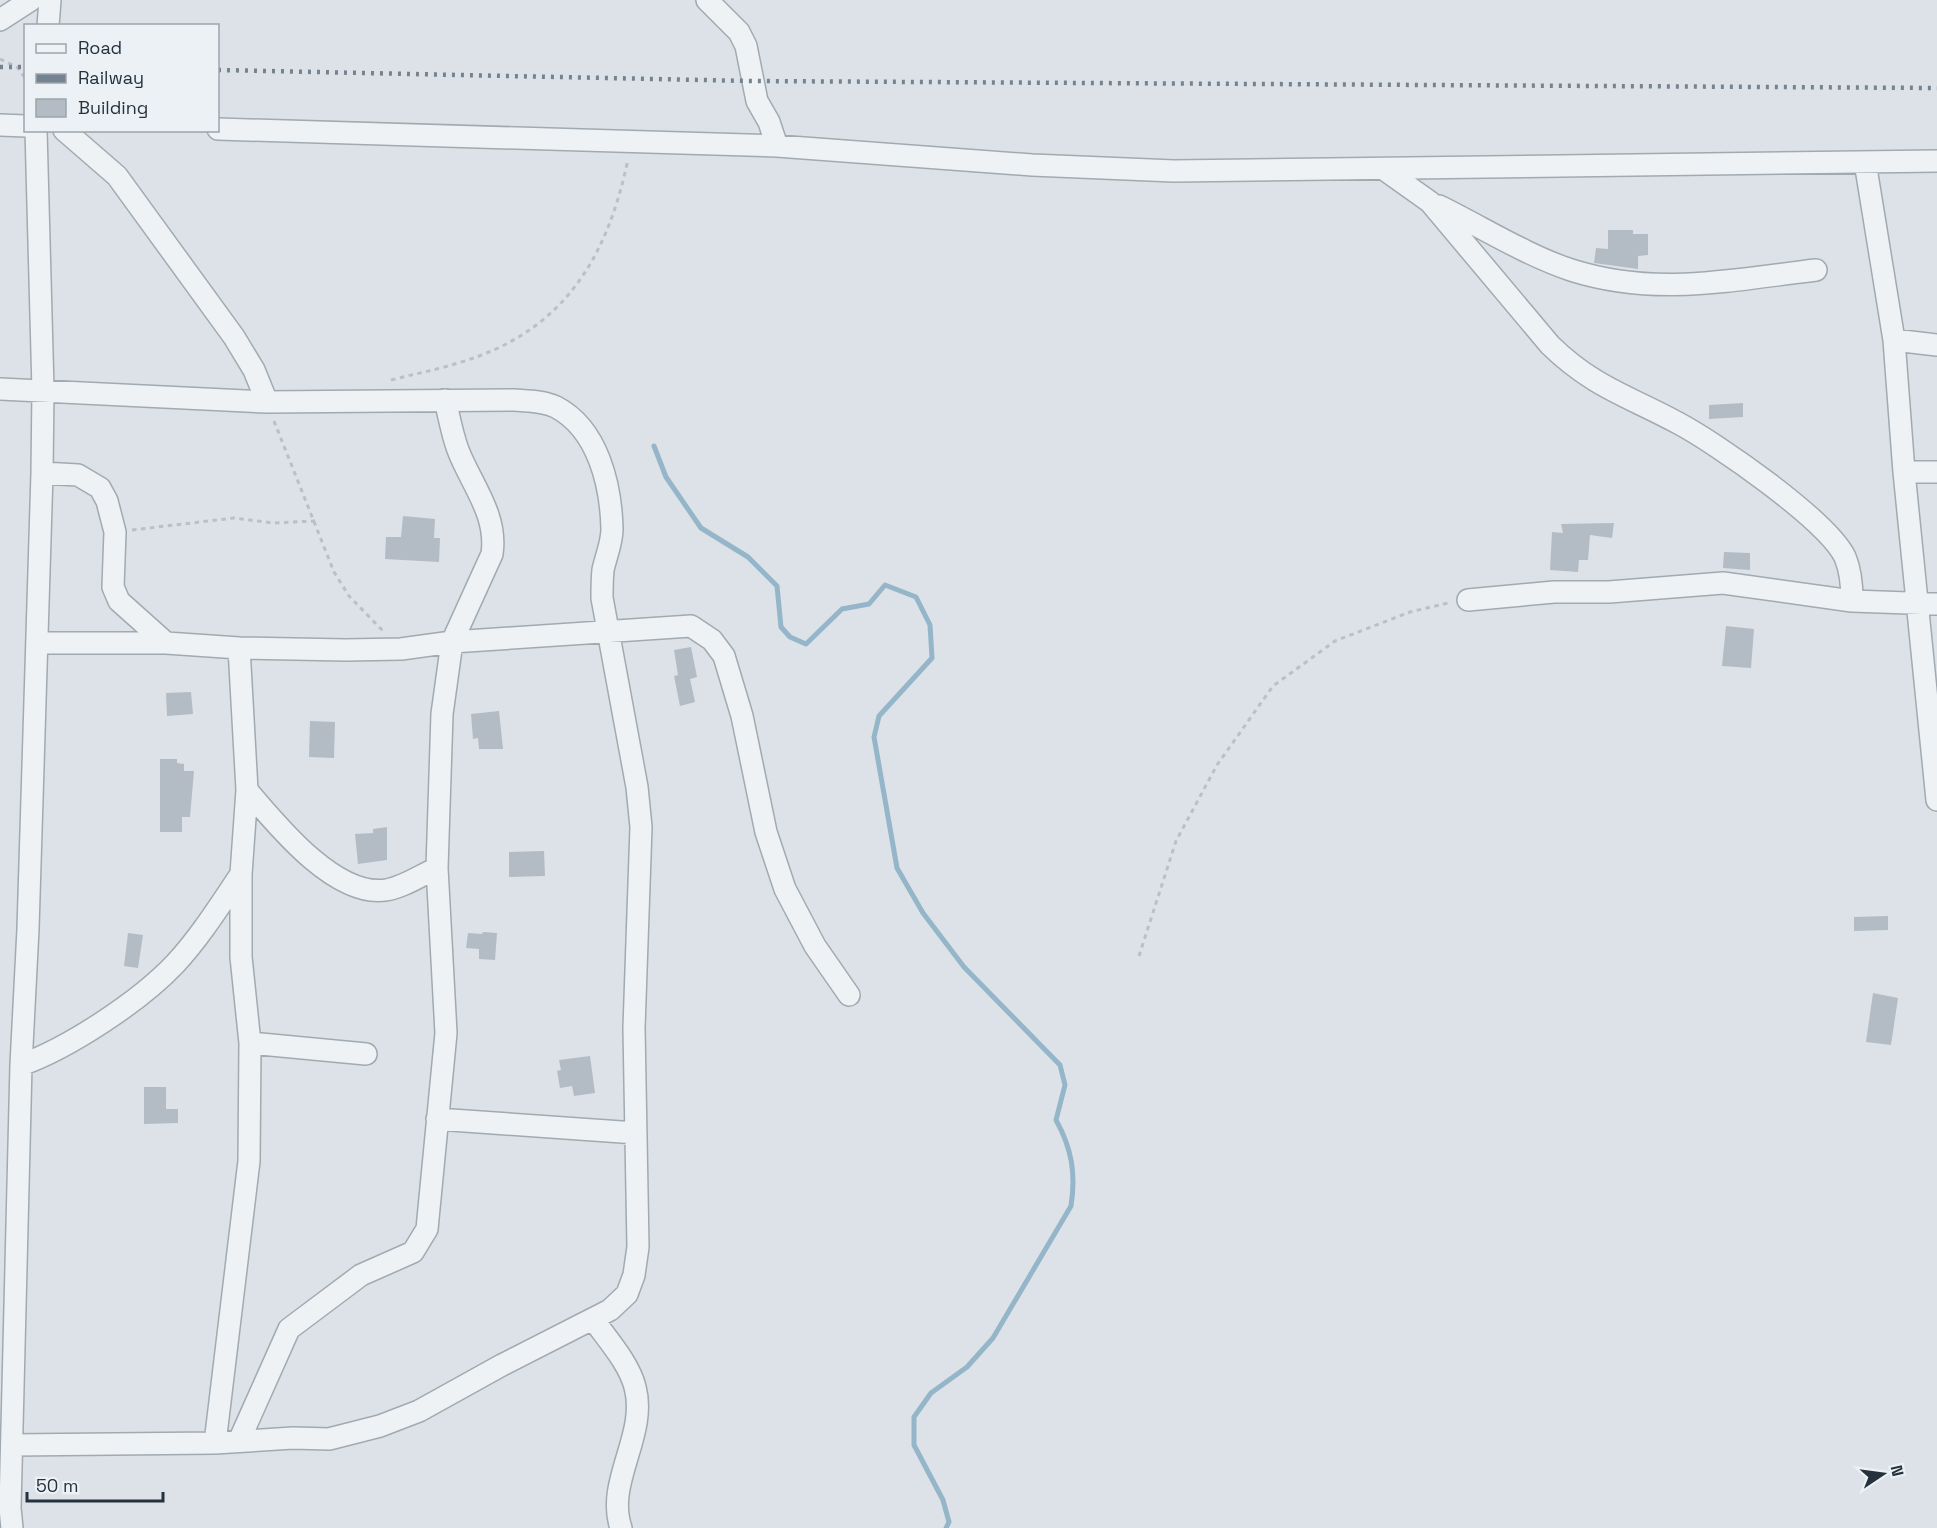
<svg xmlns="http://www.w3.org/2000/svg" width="1937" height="1528" viewBox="0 0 1937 1528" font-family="'Space Grotesk',sans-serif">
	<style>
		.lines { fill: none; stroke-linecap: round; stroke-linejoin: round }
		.stream { stroke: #95b5c9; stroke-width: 5 }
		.building { fill: #b3bcc4 }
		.minor-casing { stroke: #a1aab1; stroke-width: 24 }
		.path { stroke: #bac0c5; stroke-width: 3; stroke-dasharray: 4.5 4.5; stroke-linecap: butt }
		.minor { stroke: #eff2f5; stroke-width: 21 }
		.rail { stroke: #758391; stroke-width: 4.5; stroke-dasharray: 3 6; stroke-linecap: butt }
	</style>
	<rect width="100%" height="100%" fill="#dce2e7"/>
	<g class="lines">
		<path class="stream" d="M654 446 666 477 701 528 748 557 777 586 781 627 790 637 806 644 842 609 869 604 885 585 916 597 930 625 932 658 879 716 874 737 897 868 923 913 964 967 1060 1065 1065 1085 1056 1120C1072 1149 1076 1174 1071 1206L993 1338 967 1367 931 1393 914 1417V1445L943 1500 949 1522 946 1528"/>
	</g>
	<path class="building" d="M1608 230H1633V234H1648V255L1638 256V269L1594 263 1596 248 1608 249Z
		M1743 403V417L1709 419V405Z
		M403 516 435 519 434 538H440L439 562 385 559 386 537H401Z
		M1614 523 1612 538 1590 535 1588 560H1579L1578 572 1550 570 1552 532 1563 533 1561 524Z
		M1724 552 1750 553V570L1723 568Z
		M1726 626 1754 629 1751 668 1722 666Z
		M691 647 697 677 690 679 695 702 680 706 674 676 678 675 674 650Z
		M191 692 193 714 167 716 166 693Z
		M499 711 503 749H479L478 738 473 739 471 714Z
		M310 721 335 722 334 758 309 757Z
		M160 759H177V763L184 764V771H194L190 817H182V832H160Z
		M387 827V860L358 864 355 834 373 833V829Z
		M544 851 545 876 509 877V852Z
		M1888 916V930L1854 931V917Z
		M483 932 497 933 495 960 479 959V949L466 948 468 933 482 934Z
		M128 933 143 935 138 968 124 966Z
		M1873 993 1898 998 1891 1045 1866 1042Z
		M590 1056 595 1093 574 1096 572 1086 560 1088 557 1071 561 1070 559 1060Z
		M144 1087H166V1109H178V1123L144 1124Z"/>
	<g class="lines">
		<g class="minor-casing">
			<path id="minor" d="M707 0 739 32 746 46 757 101 769 122 777 146
				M0 20 31 0
				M48 26 50 0
				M0 125 26 126
				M218 129 777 146 1032 165 1174 171 1937 161
				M64 130 117 176 234 337 254 370 267 402
				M1865 162 1894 340 1904 472 1937 800
				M1385 170 1430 202 1550 345C1593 387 1628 396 1678 423 1716 443 1827 520 1845 557 1851 571 1852 586 1852 601
				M1439 206C1482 227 1526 255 1571 270 1656 297 1731 280 1816 270
				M1894 340 1937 345
				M0 389 267 402 515 400C529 401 544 401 556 407 598 429 611 485 612 529 612 543 606 556 603 570 602 579 602 588 602 598L637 787 641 827 634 1028 638 1247 634 1275 627 1294 610 1310 502 1365 419 1411 380 1426 329 1439 293 1438 215 1443 12 1445
				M1904 472H1937
				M42 473 78 475 100 488 107 501 115 532 113 587 119 601 166 643
				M1468 600 1554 592H1609L1723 583 1852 601 1937 604
				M38 643H166L239 648 346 650 401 649 452 642 691 626 712 640 724 656 742 716 766 832 785 889 815 946 849 995
				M247 790C276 824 335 898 386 890 404 887 421 875 437 868
				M250 1043 366 1054
				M21 1065C69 1048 140 1001 175 964 200 937 220 905 241 874
				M437 1119 636 1133
				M593 1319C607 1339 629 1363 635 1387 648 1435 605 1482 621 1528
				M239 1441 289 1329 361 1275 413 1252 427 1229 446 1033 437 868 442 714 452 642 492 554C498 515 471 484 458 450 452 434 449 416 445 400
				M215 1443 249 1161 250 1043 241 957V874L247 790 239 648
				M12 1528 10 1508 21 1065 28 929 42 473 43 390 36 130"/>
		</g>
		<path class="path" d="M0 59 17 67 26 79
			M391 380C414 374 436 370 458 363 562 333 607 260 628 159
			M274 421 334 572 349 596 383 631
			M132 530 234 518 273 523 315 521
			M1139 956 1176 841 1217 765 1273 686 1335 641 1410 612 1448 603"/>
		<use href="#minor" class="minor"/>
		<path class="rail" d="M0 67H26
			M218 70 751 81 1937 88"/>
	</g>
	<rect x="24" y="24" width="195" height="108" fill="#ebf1f5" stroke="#9ca5ac" stroke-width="1.5"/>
	<rect x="36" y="44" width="30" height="9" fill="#eff2f5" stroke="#9ca5ac" stroke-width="1.5"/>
	<text x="78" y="54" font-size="18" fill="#25323e">Road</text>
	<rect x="36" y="74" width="30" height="9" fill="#758391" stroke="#9ca5ac" stroke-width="1.5"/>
	<text x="78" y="84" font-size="18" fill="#25323e">Railway</text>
	<rect x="36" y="99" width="30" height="18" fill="#b3bcc4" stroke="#9ca5ac" stroke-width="1.5"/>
	<text x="78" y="114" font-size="18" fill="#25323e">Building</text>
	<g transform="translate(1883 1474) rotate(77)" stroke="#ebf1f5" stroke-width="4.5" paint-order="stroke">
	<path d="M0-4.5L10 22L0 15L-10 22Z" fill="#25323e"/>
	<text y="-9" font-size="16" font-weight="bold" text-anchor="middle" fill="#25323e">N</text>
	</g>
	<path d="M27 1492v9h136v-9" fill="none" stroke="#25323e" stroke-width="3"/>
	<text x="36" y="1492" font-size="18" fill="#25323e" stroke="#ebf1f5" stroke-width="4.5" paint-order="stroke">50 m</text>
</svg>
